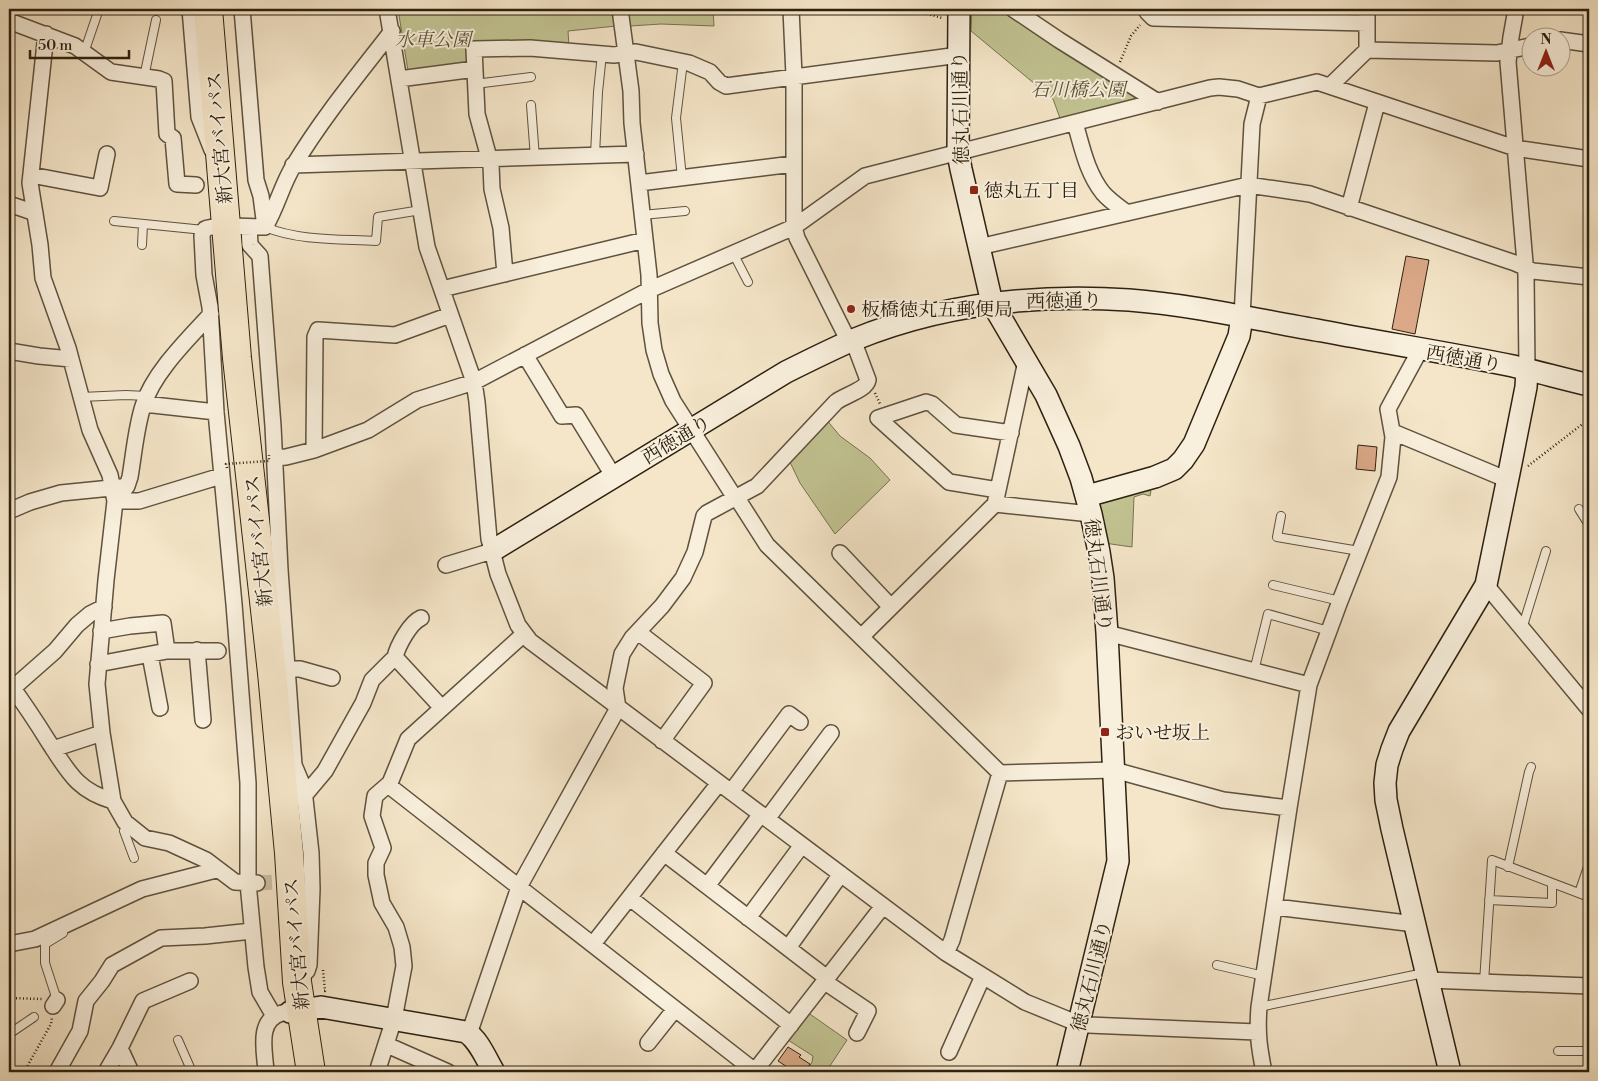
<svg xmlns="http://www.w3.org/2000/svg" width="1598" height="1081" viewBox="0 0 1598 1081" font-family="'Libre Bodoni','Noto Serif JP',serif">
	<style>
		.green { fill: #c2c392; stroke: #787251 }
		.building { fill: #dba988; stroke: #2d2110 }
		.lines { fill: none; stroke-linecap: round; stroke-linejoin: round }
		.street-tunnel { stroke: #cdbfa4; stroke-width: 15; stroke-dasharray: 15 8; stroke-linecap: butt }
		.lane-casing { stroke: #5f523e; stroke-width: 10 }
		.street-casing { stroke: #5f523e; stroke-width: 18 }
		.secondary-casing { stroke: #2d2110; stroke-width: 24 }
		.highway-casing { stroke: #2d2110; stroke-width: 30 }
		.path { stroke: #2d2110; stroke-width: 2.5; stroke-dasharray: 1 2.5; stroke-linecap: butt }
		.lane { stroke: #f8efdc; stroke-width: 8 }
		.street { stroke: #f8efdc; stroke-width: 15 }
		.secondary { stroke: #f8efdc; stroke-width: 21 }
		.highway { stroke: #f5e6c9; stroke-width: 28 }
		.path-bridge { stroke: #2d2110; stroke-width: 2.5; stroke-dasharray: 1 2.5; stroke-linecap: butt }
		.poi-dot { fill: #8f2418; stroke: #f8efdc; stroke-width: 2 }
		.labels { text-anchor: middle; stroke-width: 4; stroke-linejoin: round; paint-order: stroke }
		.park-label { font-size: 19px; font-style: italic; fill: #5a5237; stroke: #f8efdc }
		.street-label { font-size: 19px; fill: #2d2110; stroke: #f8efdc }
		.poi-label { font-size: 19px; fill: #2d2110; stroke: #f8efdc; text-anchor: start }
	</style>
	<rect width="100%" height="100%" fill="#f5e6c9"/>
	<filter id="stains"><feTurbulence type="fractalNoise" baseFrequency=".004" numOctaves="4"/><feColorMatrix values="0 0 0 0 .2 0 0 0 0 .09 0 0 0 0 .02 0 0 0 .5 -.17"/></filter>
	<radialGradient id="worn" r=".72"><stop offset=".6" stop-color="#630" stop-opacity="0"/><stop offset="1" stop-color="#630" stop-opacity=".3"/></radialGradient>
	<path class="green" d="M398 9H614L616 26 568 31 569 46 543 42 471 58 466 65 408 71Z
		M627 9H713L714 26 661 24 630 26Z
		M972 9H1004L1054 44 1137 94 1135 101 1061 121 1053 99 971 31Z
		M825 418 840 436 870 458 890 480 835 534 800 483 788 458Z
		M1143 490 1151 491 1150 496 1143 494 1134 497 1132 547 1104 543 1094 501Z
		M807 1012 847 1040 826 1072H806L812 1062 813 1056 788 1040Z"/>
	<path class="building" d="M1406 256 1429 260 1415 334 1392 329Z
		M1358 445 1377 447 1375 471 1356 469Z
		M788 1047 801 1055 799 1057 810 1064 804 1072H795L778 1061Z"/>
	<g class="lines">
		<path class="street-tunnel" d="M257 883 298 881"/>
		<g class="lane-casing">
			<path id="lane" d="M84 53 99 9
				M144 77 156 20
				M475 84 531 77
				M531 105 535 158
				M595 155 598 92 602 54
				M682 178 676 118 683 62
				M642 215 685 211
				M114 221 204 230
				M265 227C299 241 340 239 376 241L378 217 421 210
				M142 245 143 224
				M733 253 748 282
				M81 397 126 395 147 396
				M1579 509 1589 525
				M1281 516 1277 537 1359 551
				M1273 585 1340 601
				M1522 629 1546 551
				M1254 671 1268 614 1329 631
				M124 831 134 858
				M1508 867 1529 772 1531 767
				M1579 893 1589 864
				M1489 900 1552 903V883
				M1217 965 1264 976
				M1484 982 1492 860 1589 897
				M57 1000 45 963V944L63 933
				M1259 1007 1424 973
				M9 1034 34 1017
				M178 1040 192 1072
				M1558 1051H1589"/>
		</g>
		<g class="street-casing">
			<path id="street" d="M190 9 199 117 212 150
				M242 9 256 180 261 196 265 227
				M387 9 427 247 474 382 477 402 489 539 498 574 518 625 530 641 946 953 1025 1002 1079 1024 1088 1025 1257 1032
				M620 9 631 91 632 123 649 275 650 323 654 350 661 374 673 401 735 498
				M791 9 794 76V227L797 238 849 342
				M1013 9 1059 40 1158 102
				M1147 9V12L1153 18 1367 23
				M1516 9 1511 37 1508 62 1526 275 1527 370
				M9 21 75 46 111 72 159 79 164 81 167 134 173 138 177 184 196 185
				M46 34 30 183 40 245 43 278 68 348 90 430 110 475 115 501 106 580 97 684 102 733 113 801 125 822 145 838 169 843 206 860 235 882 257 883
				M1560 40 1589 44
				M1367 50V9
				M399 79 475 69
				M1330 86 1367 50 1497 53 1530 46
				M1075 123C1082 147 1087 173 1103 193 1110 201 1119 207 1127 213
				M293 165 636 154
				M31 175 100 188 107 154
				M639 183 793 164
				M9 204 35 213
				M1349 208 1377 103
				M249 227 250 245 260 256 273 426 280 570 294 765 302 784 305 799 311 853 312 889 309 965 307 971 300 978
				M265 227C254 227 213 224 205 229 203 231 203 233 202 236L204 275 210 307 216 412 234 604 248 783V883L256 967 260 992 274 1016
				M265 227C277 207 282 184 294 165 323 117 358 75 392 31
				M979 247 1248 185 1310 194 1515 263 1533 271 1589 277
				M505 274 501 228 492 189 491 165 477 114 474 49 530 48 614 55 636 52 689 63 710 72 719 82 726 86 959 55
				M442 289 645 240
				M1242 317 1252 124 1259 96
				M9 351 39 356 71 359
				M525 355 562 416 576 415 614 477
				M144 404 216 412
				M1393 432 1508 480
				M314 450 315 337 318 330 395 335 450 315
				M275 458 286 457 314 450 368 430 417 400 474 382 649 290 794 227 865 176 1210 88 1219 87 1238 89 1259 96 1317 82 1515 148 1589 159
				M998 490 949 482 878 418 926 402 932 404 956 425 1011 433
				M737 498 767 545 1000 773 1114 770 1223 800 1289 808
				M115 501 127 486 130 477C134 453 136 428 143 406 153 373 188 339 211 314
				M115 501H139L221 476
				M995 504 1091 514
				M9 511 30 502 61 493 121 487
				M840 553 891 607
				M446 565 492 551
				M1486 585 1589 709
				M101 631 130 626 163 623 167 651
				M638 632 704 683 662 741
				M1107 633 1309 685
				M861 637 995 504 1026 361
				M197 650 203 720
				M150 655 160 708
				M395 657C398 645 410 623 421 618
				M98 664 167 651H218
				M288 669H300L332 678
				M9 683C23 702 37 723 50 744 69 773 78 791 113 801
				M13 688 55 651 77 625 90 614 104 607
				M53 749 102 733
				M388 785 756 1072
				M731 792 789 714 800 722
				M304 796 325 771 363 703 372 680 395 657 442 708
				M767 819 831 733
				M664 853 827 978
				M707 886 761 814
				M630 898 791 1025
				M1275 907 1415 924
				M748 918 802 845
				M9 944 35 939 142 889 216 870
				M593 944 719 783
				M788 948 841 874
				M946 953 952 940 1000 773
				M1428 980 1589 986
				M825 982 868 1011 857 1033
				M53 1006 57 1000
				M469 1034 519 887 618 708 615 688 622 654 632 638 662 606 683 578 695 552 704 516 707 513 757 486 836 402C845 395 866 390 868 380L853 340
				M648 1043 675 1009
				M387 1045 448 1072
				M120 1048 131 1072
				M949 1052 983 976
				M57 1072 80 1031 86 1001 102 981 112 965 161 938 205 936 252 931
				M106 1072 120 1048 143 1001 190 981
				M266 1072C265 1052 256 1020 282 1013
				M377 1072 394 1019 404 966 402 947 396 927 382 903 376 875V863L383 848 372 816 375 796 390 783 408 739 524 634
				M754 1072 883 906
				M1264 1072C1259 1047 1257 1033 1259 1007L1289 808 1309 685 1340 601 1389 477 1393 437 1388 409 1420 350"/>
		</g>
		<g class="secondary-casing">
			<path id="secondary" d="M959 9 958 153 961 169 992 303 1046 395 1069 446 1081 478 1091 514 1099 552 1103 578 1107 633 1118 861 1067 1072
				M1087 496 1155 477 1174 469 1183 460 1194 444 1239 336 1242 317
				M492 551 786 372C808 361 830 350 853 340 940 304 1037 294 1129 300 1194 305 1258 320 1322 331 1385 343 1449 353 1513 366 1538 372 1564 379 1589 385
				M290 1012 321 1007 466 1032C479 1040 486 1059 494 1072
				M1450 1072 1392 829 1386 800 1385 783 1387 765 1392 749 1399 731 1486 585 1510 468 1526 387 1527 370"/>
		</g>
		<g class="highway-casing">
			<path id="highway" d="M208 9 237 358 272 673 289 853 297 982 311 1072"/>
		</g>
		<path class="path" d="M910 9 942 18
			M1120 62 1131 36 1140 25
			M875 393 880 404
			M1528 466 1589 419
			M323 970 325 991H323
			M9 998 42 999
			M24 1072 51 1024 52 1018"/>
		<use href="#lane" class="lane"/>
		<use href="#street" class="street"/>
		<use href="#secondary" class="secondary"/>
		<use href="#highway" class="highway"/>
		<path class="path-bridge" d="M227 468 226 464 269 461V455"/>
	</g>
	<g class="poi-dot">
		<rect x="969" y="185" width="10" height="10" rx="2.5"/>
		<circle cx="851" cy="309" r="5"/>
		<rect x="1100" y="727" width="10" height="10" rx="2.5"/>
	</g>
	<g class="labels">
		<g class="park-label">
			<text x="433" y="46">水車公園</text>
			<text x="1078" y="96">石川橋公園</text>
		</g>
		<g class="street-label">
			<text transform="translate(960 108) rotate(-91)" y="7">徳丸石川通り</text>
			<text transform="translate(219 138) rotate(-95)" y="7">新大宮バイパス</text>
			<text transform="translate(1064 300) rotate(-1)" y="7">西徳通り</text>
			<text transform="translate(1464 358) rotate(10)" y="7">西徳通り</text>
			<text transform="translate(676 439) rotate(-31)" y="7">西徳通り</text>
			<text transform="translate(258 541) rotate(-96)" y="7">新大宮バイパス</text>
			<text transform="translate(1099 575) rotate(83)" y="7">徳丸石川通り</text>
			<text transform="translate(296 944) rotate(-95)" y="7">新大宮バイパス</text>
			<text transform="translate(1091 976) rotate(-76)" y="7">徳丸石川通り</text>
		</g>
		<g class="poi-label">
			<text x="984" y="197">徳丸五丁目</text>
			<text x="861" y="316">板橋徳丸五郵便局</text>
			<text x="1115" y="739">おいせ坂上</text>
		</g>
	</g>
	<rect width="1598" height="1081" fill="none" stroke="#f5e6c9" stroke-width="30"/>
	<rect x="10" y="10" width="1578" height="1061" fill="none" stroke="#2d2110" stroke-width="2.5"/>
	<rect x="15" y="15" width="1568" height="1051" fill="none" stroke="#2d2110"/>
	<g transform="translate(1546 52)"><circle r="24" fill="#f8efdc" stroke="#a79d8a"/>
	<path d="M0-4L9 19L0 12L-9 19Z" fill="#8f2418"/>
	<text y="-8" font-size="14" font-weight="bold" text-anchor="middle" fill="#2d2110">N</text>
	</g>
	<path d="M30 50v8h99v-8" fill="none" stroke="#2d2110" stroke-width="2.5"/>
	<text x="38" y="50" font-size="15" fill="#2d2110" stroke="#f8efdc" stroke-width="4" paint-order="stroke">50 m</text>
	<rect width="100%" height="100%" filter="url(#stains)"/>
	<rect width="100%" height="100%" fill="url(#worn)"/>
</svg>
